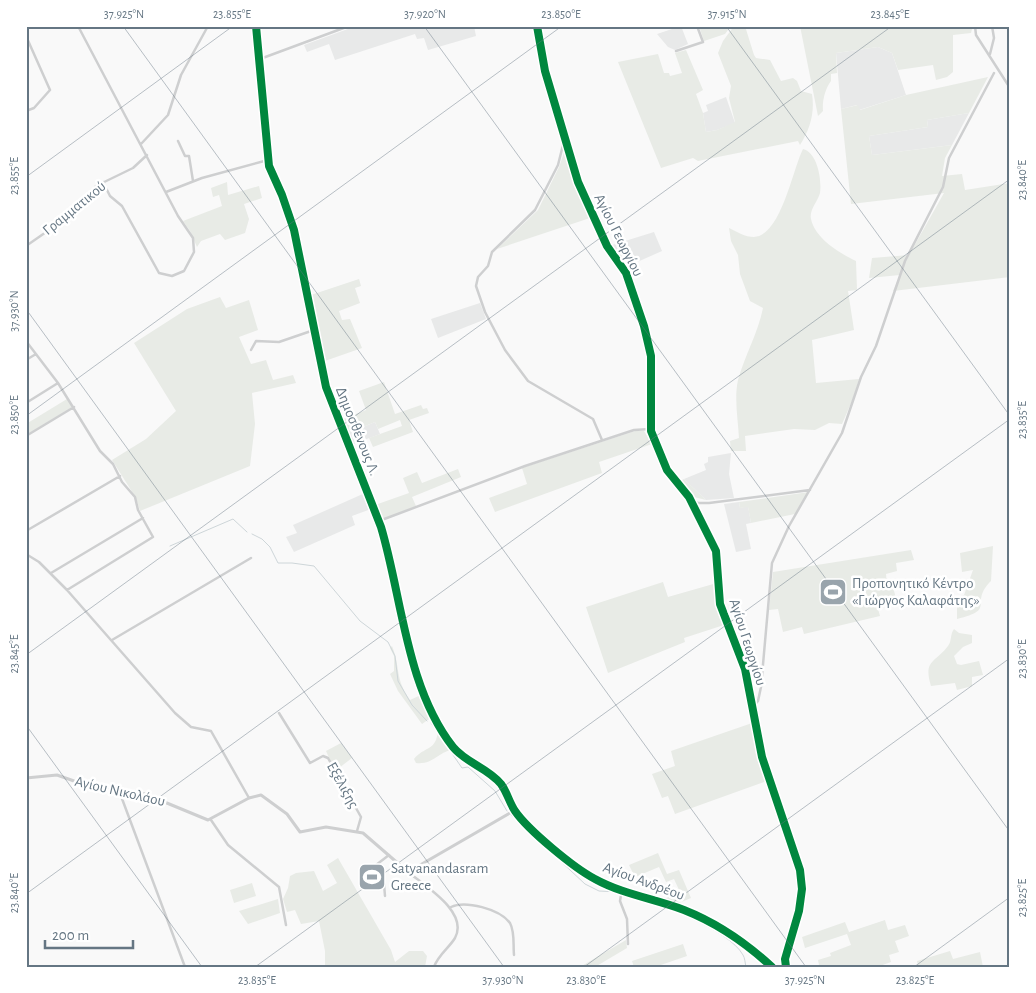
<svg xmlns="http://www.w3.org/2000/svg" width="1036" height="993" viewBox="0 0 1036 993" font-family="'Alegreya Sans',sans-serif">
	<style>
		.built { fill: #e8e9e9 }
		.green { fill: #e8ebe6 }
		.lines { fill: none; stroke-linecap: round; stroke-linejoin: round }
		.stream { stroke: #ced6d9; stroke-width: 1 }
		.minor { stroke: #cecfd0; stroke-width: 2.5 }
		.tertiary { stroke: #cecfd0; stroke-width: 3 }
		.cycleway-casing { stroke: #fff; stroke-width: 11 }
		.cycleway { stroke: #00873e; stroke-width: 8 }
		.ticks { fill: none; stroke: #657683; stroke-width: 1; stroke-opacity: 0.45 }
		.labels { text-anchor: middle; stroke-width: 5; stroke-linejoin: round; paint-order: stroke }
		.street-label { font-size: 15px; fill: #657683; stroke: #fff }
		.poi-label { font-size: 15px; fill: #657683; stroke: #fff; text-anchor: start }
		.neatline { fill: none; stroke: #657683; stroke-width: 2 }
		.ticks-label { font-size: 12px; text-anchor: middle; fill: #657683 }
	</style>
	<rect width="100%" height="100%" fill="#f9f9f9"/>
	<path class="built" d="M356 26H474L476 36 428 50 424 38 417 39 415 34 335 60 329 44 307 52 304 45Z
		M671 26H681L688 44 675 50 668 47 657 34 672 29Z
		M878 47 892 53 906 95 859 110 857 105 841 109 836 53Z
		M726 97 735 123 717 130 706 132 703 113 708 111 706 105Z
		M969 113 952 145 872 155 869 136 928 127 927 120Z
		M654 232 662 251 626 267 609 246Z
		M480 303 486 319 438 338 431 319Z
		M375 422 380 434 351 445 346 434Z
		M731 453 729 474 734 498 706 500 684 479 706 470 704 464 708 462V457Z
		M365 493 371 509 352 516 355 525 294 552 286 537 297 533 293 525Z
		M739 502 740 508 748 506 751 523 746 524 751 549 736 552 724 504Z"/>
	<path class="green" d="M699 26H731L725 34 704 41Z
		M734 26H745L754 55 756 58 770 60 781 81 793 78 797 81 801 91 812 94C815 113 810 129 800 145L798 141 698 161 693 158 661 168 618 62 658 54 664 73H669L670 76 682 73 675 53 686 50 703 90 696 94 703 113 706 132 717 130 735 122 729 98 731 86 718 53 723 41Z
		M800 26H971L972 29 971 33 953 35V72L947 77 936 80 933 65 898 70 892 53 878 47 836 53 837 73 831 74V81C825 89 822 101 823 111L818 116Z
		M988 77 969 113 927 120 928 127 869 136 872 155 952 145 945 158 942 176 962 174 965 190 1010 183V277L893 291 900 275 869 278 872 258 909 255 944 193 851 204 841 109 858 105 860 110 906 95Z
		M566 147 581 195 593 217 497 249 538 210 559 167Z
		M803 149C817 152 822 179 820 193 818 201 809 210 811 219 815 238 839 253 856 261L857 290 848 291 854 330 812 340 816 383 859 379 852 401 842 424 829 423 815 430 794 429 745 436 746 451H731L730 441 739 438C738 420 734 398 738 380 745 355 758 333 763 308L750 301 740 274 738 255 731 241 729 228C737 232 745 237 754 237 781 236 793 168 803 149Z
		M227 182 228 195 259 186 262 198 244 204 249 219 245 233 225 240 220 234 201 241 197 247 190 231 183 221 222 206 219 195 213 197 211 188Z
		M359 279 361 286 355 288 360 303 339 311 342 320 350 319 362 348 322 362 308 296Z
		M220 297 226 308 249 300 258 330 239 337 251 364 266 360 273 380 293 375 296 383 252 393 255 424 250 466 140 511 136 498 112 460 146 439 176 411 134 343 187 309Z
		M384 382 395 414 421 405 423 409 427 408 429 413 409 420 413 432 373 447 369 438 402 426 400 420 378 429 375 422 346 434 341 420 366 410 359 391Z
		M67 399 72 407 26 435V424Z
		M635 431H644L652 444 599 462 602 473 495 512 489 498 527 484 522 468Z
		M458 469 461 477 412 497 416 506 381 520 375 505 409 493 403 478 417 472 422 483Z
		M684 479 706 500 694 497 678 482Z
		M809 492 795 514 751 523 748 507 740 508 739 502Z
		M993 546 991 581C968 604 998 609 957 619V597L964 595 973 570 962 572 960 553Z
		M911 550 914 560 896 563 897 571 886 574 887 585 892 584 896 598 876 602 880 616 804 634 802 627 783 632 778 609 769 610 773 572Z
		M663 582 668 597 717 583 718 604 724 625 684 638 685 642 608 673 586 607Z
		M954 629 959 633 972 635V643L963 647 954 656 957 664 961 665 979 661 983 675 972 677V686L957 690 955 683 931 686C923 660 935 663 948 646 952 641 950 634 954 629Z
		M392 646C401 668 394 677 410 700L423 694 432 717 422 724 398 691 390 674 394 671V656L390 648Z
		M755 722 758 749 767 781 675 814 668 796 662 798 652 774 675 766 671 751Z
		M438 729 452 750C438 752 433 765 416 763L414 759C424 746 437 752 438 729Z
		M341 743 352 758 335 771 326 751Z
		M658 853 667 874 679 870 691 898 674 905 660 901 680 892 674 879 666 882 659 867 635 877 629 865Z
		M338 858 391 950 395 962 409 951H423L427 956 425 967H325V951L319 921 301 924 295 910 287 912 283 899 288 888 290 876 296 873 314 871 323 891 337 883 327 865Z
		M252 883 256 896 234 903 230 890Z
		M278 899 280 913 248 924 239 911Z
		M885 920 888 930 905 925 909 936 895 941 899 952 889 955 891 962 877 967H814L819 965 818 960 831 956 830 953 851 945 847 934 805 948 802 937 845 922 849 932Z
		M626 940 627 948 595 967H580Z
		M683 944 687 956 655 967H634L632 961Z
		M950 951 953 959 980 952 983 967H918L917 961Z"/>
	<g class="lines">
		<path class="stream" d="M252 534 262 539 270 547 278 563H292L314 566 360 621 388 642 395 656 398 681 412 705 427 721
			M170 546 233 519 247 532
			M431 723 462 768 468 767 495 791 507 811
			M511 815 585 884 599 891 619 892
			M623 894C652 900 729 929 743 955 745 958 745 963 746 967"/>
		<path class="minor" d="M78 26 178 216 193 238 194 252 184 271 172 276 159 273 122 206 110 196 103 182
			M537 26 545 71 578 182 607 246 626 273 644 326 651 356V431L667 470 689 497 716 551 720 604 745 669 762 757 800 870 802 889 799 911 785 959 786 967
			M975 26 976 35 1010 88
			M26 36 50 90 34 108 26 111
			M676 51 703 42 697 26
			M990 54 994 38 992 26
			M260 59 349 26
			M178 141 185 156H189L193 181
			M564 141 558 165 535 210 492 252 488 266 478 277 476 286 485 312 505 350 528 381 593 419 602 440
			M141 144 168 115 181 75 208 26
			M166 192 202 178 268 160
			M26 246 62 221 96 186 133 168 147 155
			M26 341 58 383 100 451 113 464 122 482 135 497 138 510 153 537 67 590
			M251 350 256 341 279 342 314 330
			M26 360 36 354
			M26 403 58 383
			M26 436 74 407
			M690 498 698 503H709L810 490
			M379 521 525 466 634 430 650 429
			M26 531 120 476
			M26 554 39 562 67 590 175 713 191 727 211 731 249 798
			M51 573 143 518
			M112 640 251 558
			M753 707 758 701 761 687 772 563 789 526 842 433 861 377 876 346 905 261 943 187 949 158 994 73
			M279 713 310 763 323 756 328 758 361 817 357 831
			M118 788 185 967
			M211 820 228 845 279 887 286 925
			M408 872C425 886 469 912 455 938 449 948 438 955 434 967
			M622 889 620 901 627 919 628 944
			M385 896 384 884 376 865 389 855
			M451 907C465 900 500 909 510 923 515 932 513 945 514 955"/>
		<path class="tertiary" d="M256 26 269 166 282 195 294 230 326 387 381 527C402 597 406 687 453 747 466 763 488 768 501 784 507 792 509 802 515 811 528 830 574 868 595 879 622 894 655 899 684 910 717 923 746 943 772 967
			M26 778 57 775 74 781 145 794 208 820 249 798 261 795 287 814 300 832 326 827 363 833 408 872 515 810"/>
		<g class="cycleway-casing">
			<path id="cycleway" d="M256 26 269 166 282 195 294 230 326 387 381 527C402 597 406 687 453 747 466 763 488 768 501 784 507 792 509 802 515 811 528 830 574 868 595 879 622 894 655 899 684 910 717 923 746 943 772 967
				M537 26 545 71 578 182 607 246 626 273 644 326 651 356V431L667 470 689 497 716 551 720 604 745 669 762 757 800 870 802 889 799 911 785 959 786 967"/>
		</g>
		<use href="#cycleway" class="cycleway"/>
	</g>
	<path class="ticks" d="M123 26 806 967M424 26 1010 832M726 26 1010 416M26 177 233 26M26 309 504 967M26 416 562 26M26 655 892 26M26 725 202 967M26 894 1010 179M255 967 1010 419M584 967 1010 658M914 967 1010 897"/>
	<defs>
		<g id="stadium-square" transform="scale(1.4375)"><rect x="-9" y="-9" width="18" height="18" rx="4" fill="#99a4ac" stroke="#fff"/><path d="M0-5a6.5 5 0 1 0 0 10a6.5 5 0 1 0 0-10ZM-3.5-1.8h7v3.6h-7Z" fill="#fff"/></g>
	</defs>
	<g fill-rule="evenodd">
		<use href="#stadium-square" x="833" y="592"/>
		<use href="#stadium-square" x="372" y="877"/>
	</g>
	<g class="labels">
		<g class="street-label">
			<text transform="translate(74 208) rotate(-39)" y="5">Γραμματικού</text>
			<text transform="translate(619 235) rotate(63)" y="5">Αγίου Γεωργίου</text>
			<text transform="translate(358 431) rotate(68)" y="5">Δημοσθένους Λ.</text>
			<text transform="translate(748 642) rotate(72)" y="5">Αγίου Γεωργίου</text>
			<text transform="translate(343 785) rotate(61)" y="5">Εξέλιξης</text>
			<text transform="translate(120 791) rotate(13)" y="5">Αγίου Νικολάου</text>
			<text transform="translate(644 881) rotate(20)" y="5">Αγίου Ανδρέου</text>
		</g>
		<g class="poi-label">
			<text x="852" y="588">Προπονητικό Κέντρο<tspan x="852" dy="17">«Γιώργος Καλαφάτης»</tspan></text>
			<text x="391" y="873">Satyanandasram<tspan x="391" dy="17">Greece</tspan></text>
		</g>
	</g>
	<rect width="1036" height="993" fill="none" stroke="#ffffff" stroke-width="55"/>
	<path d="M45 940v8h88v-8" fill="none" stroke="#657683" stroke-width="2.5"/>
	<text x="52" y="940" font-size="15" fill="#657683" stroke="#ffffff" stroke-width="4" paint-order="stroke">200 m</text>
	<rect x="28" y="28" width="980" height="938" class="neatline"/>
	<g class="ticks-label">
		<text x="124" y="18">37.925°N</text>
		<text x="232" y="18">23.855°E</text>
		<text x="425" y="18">37.920°N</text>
		<text x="561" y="18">23.850°E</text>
		<text x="727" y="18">37.915°N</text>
		<text x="890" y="18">23.845°E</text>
		<text transform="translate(14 176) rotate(-90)" y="4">23.855°E</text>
		<text transform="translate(1022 180) rotate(-90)" y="4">23.840°E</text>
		<text transform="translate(14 311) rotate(-90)" y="4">37.930°N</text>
		<text transform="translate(14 415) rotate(-90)" y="4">23.850°E</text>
		<text transform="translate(1022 420) rotate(-90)" y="4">23.835°E</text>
		<text transform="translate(14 654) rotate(-90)" y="4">23.845°E</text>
		<text transform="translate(1022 659) rotate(-90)" y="4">23.830°E</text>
		<text transform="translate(14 893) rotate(-90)" y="4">23.840°E</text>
		<text transform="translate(1022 898) rotate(-90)" y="4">23.825°E</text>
		<text x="257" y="984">23.835°E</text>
		<text x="503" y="984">37.930°N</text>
		<text x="586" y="984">23.830°E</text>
		<text x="805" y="984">37.925°N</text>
		<text x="915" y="984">23.825°E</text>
	</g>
</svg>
